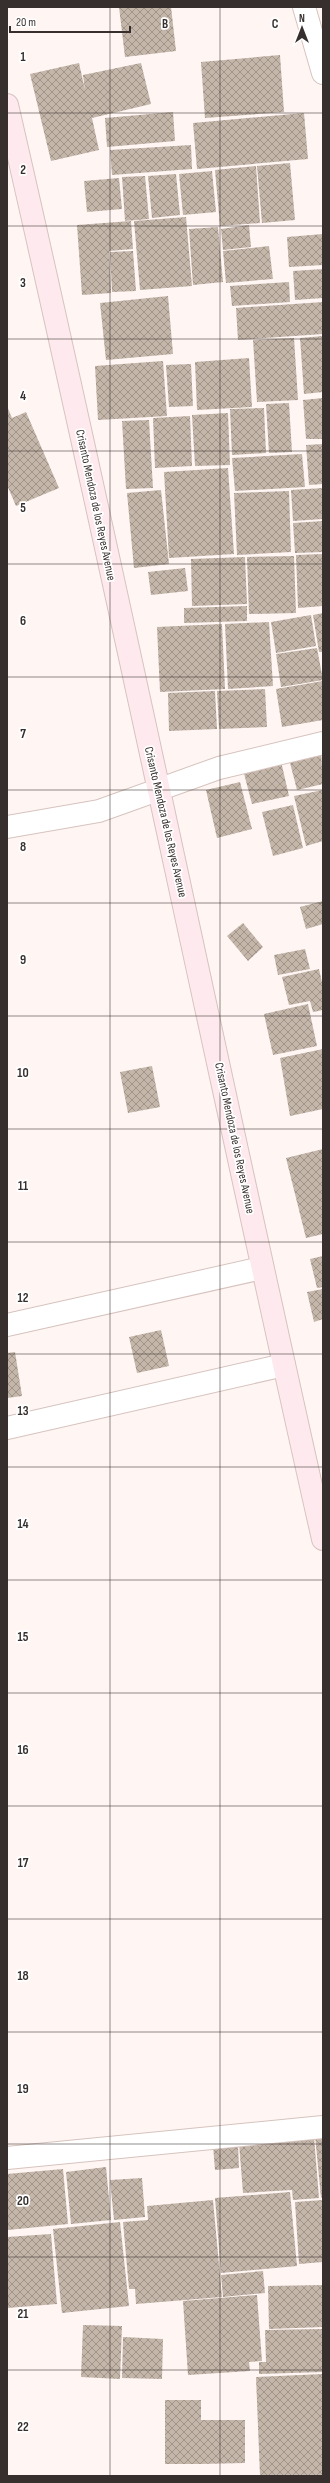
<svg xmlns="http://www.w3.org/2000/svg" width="330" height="2483" viewBox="0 0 330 2483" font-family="'Sofia Sans Condensed',sans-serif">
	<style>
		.building { fill: url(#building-cross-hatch) }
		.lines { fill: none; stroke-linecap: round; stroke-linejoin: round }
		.street-casing { stroke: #d7c3be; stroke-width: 24 }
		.secondary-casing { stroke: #d7c3be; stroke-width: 24 }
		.street { stroke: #fff; stroke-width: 22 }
		.secondary { stroke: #fde9ee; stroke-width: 22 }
		.grid { fill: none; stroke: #362f2d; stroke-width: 1; stroke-opacity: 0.55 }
		.labels { text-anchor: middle; stroke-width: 3.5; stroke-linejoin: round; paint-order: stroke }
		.street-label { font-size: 12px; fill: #362f2d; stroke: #fff }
		.grid-label { font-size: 13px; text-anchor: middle; font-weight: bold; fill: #362f2d; stroke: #fff; stroke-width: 3.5; stroke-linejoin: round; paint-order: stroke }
	</style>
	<defs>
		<pattern id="building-cross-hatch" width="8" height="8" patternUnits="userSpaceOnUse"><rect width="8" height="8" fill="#c5b6aa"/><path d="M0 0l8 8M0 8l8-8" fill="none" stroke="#a1948b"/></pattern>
	</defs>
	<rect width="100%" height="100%" fill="#fff6f4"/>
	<path class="building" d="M119 7H171L176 51 125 57Z
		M280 55 284 112 205 118 201 62Z
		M79 63 85 90 83 75 141 63 151 104 92 118 99 150 51 161 30 74Z
		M173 112 175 141 107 147 105 118Z
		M304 113 308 159 197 169 193 123Z
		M191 145 192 169 112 175 110 150Z
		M290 163 295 220 262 223 257 166Z
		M256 166 260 223 220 226 215 170Z
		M212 171 216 212 183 215 179 174Z
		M176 174 180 215 152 218 148 176Z
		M145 176 149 219 125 221 122 177Z
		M119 178 122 209 87 212 84 181Z
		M186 217 192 286 140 290 134 221Z
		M131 221 133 249 109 251 111 293 82 295 77 225Z
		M249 225 251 247 223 250 221 229Z
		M218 227 223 282 193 285 189 229Z
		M323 234V265L289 267 287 237Z
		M269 246 273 279 226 283 223 251Z
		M133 251 136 291 112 292 110 252Z
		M323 269V298L295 300 293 271Z
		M289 282 290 302 232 306 230 286Z
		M168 296 173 354 106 360 100 303Z
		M323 302V334L238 340 236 308Z
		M323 336V392L304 394 300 338Z
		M294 338 298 400 257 402 253 340Z
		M249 358 252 407 197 410 195 362Z
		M163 361 167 416 98 420 95 366Z
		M191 364 193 406 169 407 166 365Z
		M323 398V439H306L303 400Z
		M289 403 292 452 269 453 266 404Z
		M7 406 12 418 26 412 59 488 16 506 7 485Z
		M264 408 266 453 232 455 230 409Z
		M228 413 230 465 195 466 192 415Z
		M190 416 192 466 155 468 153 418Z
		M149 420 153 488 126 489 122 421Z
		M323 444V484L309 485 306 445Z
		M302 454 305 487 235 491 232 458Z
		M228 468 234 554 169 558 164 472Z
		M323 488V519L293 521 291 490Z
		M161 490 169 564 134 568 127 493Z
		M289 491 291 552 237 555 234 493Z
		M323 521V552L295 553 293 523Z
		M323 554V606L298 608 296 555Z
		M294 556 296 613 249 614 247 557Z
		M245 557 247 604 192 606 191 559Z
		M185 568 188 591 151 595 148 572Z
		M247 606V621L184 623V608Z
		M323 613V652H319L313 615Z
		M311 615 316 646 276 653 271 622Z
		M269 622 273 686 228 689 225 624Z
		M222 624 225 689 160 692 157 627Z
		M317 648 323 680 281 687 276 654Z
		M323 681V720L282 727 276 689Z
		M265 689 267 727 219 729 217 691Z
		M215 691 217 729 169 731 168 693Z
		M321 750 323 784 297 790 289 759Z
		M280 757 289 796 252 804 242 766Z
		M240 782 252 829 217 838 206 790Z
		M323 790V841L306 846 294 796Z
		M293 805 303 848 273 856 262 812Z
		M323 901V924L306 929 300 907Z
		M243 923 263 947 248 961 227 936Z
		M305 949 310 969 278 975 274 955Z
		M319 969 323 987V1010L313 1012 310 1001 289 1005 282 977Z
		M308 1004 317 1046 273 1055 264 1014Z
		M323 1049V1109L290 1116 280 1058Z
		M152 1066 160 1107 128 1113 120 1072Z
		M323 1149V1234L306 1238 286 1158Z
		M323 1256V1287L317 1288 310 1259Z
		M323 1289V1319L314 1322 307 1292Z
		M161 1330 169 1366 137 1373 129 1337Z
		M15 1352 22 1396 7 1398V1353Z
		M323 2134V2197L321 2198 315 2135Z
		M314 2137 319 2198 293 2200 292 2190 243 2193 239 2143Z
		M238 2145 239 2168 215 2170 213 2146Z
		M106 2167 111 2220 71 2224 66 2172Z
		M63 2169 68 2224 8 2230 7 2174Z
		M142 2178 145 2217 114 2220 110 2180Z
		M290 2192 297 2266 221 2273 215 2198Z
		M213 2200 222 2297 136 2304 135 2289H129L123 2222 148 2220 147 2206Z
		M323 2200V2262L299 2264 295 2202Z
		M120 2222 129 2306 62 2313 53 2229Z
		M51 2234 57 2304 7 2308V2237Z
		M263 2271 265 2293 223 2297 221 2275Z
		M323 2285V2327L269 2329 268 2286Z
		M257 2295 262 2361 249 2362 250 2371 188 2375 183 2301Z
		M83 2325 122 2326 120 2379 81 2377Z
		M323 2329V2372L259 2374V2362H266L265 2330Z
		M123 2337 163 2339 162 2379 122 2378Z
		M323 2374V2476H260L256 2377Z
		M165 2400H201V2420H245V2463L201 2464V2456V2464H165Z"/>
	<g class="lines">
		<g class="street-casing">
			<path id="street" d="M304 7 323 73
				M7 827 99 811 219 768 323 743
				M7 1325 262 1268
				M7 1428 284 1365
				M7 2158 323 2127"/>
		</g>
		<g class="secondary-casing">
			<path id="secondary" d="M7 105C117 582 215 1061 323 1539"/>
		</g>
		<use href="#street" class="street"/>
		<use href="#secondary" class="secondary"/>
	</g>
	<path class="grid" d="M110 7V2476M220 7V2476M7 113H323M7 226H323M7 339H323M7 451H323M7 564H323M7 677H323M7 790H323M7 903H323M7 1016H323M7 1129H323M7 1242H323M7 1354H323M7 1467H323M7 1580H323M7 1693H323M7 1806H323M7 1919H323M7 2032H323M7 2144H323M7 2257H323M7 2370H323"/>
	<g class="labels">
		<g class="street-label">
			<text transform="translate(96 505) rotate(78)" y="4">Crisanto Mendoza de los Reyes Avenue</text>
			<text transform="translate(166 822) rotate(77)" y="4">Crisanto Mendoza de los Reyes Avenue</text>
			<text transform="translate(235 1138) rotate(78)" y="4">Crisanto Mendoza de los Reyes Avenue</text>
		</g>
	</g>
	<g class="grid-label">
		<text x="165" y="28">B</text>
		<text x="275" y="28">C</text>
		<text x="23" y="61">1</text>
		<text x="23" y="174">2</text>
		<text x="23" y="287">3</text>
		<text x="23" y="400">4</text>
		<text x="23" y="512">5</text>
		<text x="23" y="625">6</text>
		<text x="23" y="738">7</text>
		<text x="23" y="851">8</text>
		<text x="23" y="964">9</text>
		<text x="23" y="1077">10</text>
		<text x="23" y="1190">11</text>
		<text x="23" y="1302">12</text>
		<text x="23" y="1415">13</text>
		<text x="23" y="1528">14</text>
		<text x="23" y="1641">15</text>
		<text x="23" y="1754">16</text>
		<text x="23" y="1867">17</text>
		<text x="23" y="1980">18</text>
		<text x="23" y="2093">19</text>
		<text x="23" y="2205">20</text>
		<text x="23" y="2318">21</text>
		<text x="23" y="2431">22</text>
	</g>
	<rect width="330" height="2483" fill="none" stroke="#362f2d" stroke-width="16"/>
	<g transform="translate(302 28)" stroke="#ffffff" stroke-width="3" paint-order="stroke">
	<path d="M0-3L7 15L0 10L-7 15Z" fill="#362f2d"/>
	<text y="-6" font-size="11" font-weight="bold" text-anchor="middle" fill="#362f2d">N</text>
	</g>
	<path d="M10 26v6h120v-6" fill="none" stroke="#362f2d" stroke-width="2"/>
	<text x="16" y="26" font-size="12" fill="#362f2d" stroke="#ffffff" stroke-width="3" paint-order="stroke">20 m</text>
</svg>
